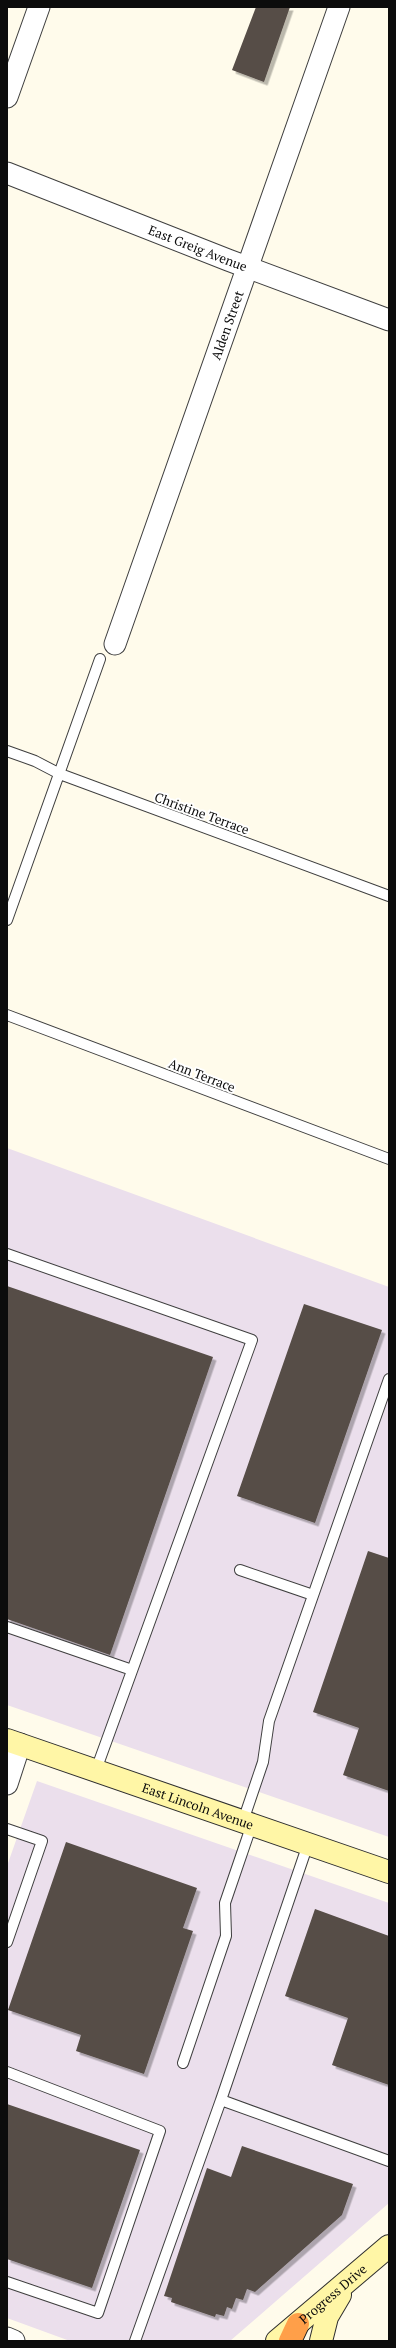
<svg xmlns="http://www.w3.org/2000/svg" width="396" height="2348" viewBox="0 0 396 2348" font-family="'PT Serif',serif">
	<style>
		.industrial { fill: #ebdfec }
		.building { fill: #564d47; filter: url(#shadow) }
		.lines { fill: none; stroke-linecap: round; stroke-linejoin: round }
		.lane-casing { stroke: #3f3f3f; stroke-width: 12 }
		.street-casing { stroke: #3f3f3f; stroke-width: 23 }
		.secondary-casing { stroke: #2e2e2e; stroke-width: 24 }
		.highway-casing { stroke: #1d1d1d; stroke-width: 24 }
		.lane { stroke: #fff; stroke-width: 10 }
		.street { stroke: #fff; stroke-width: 21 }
		.secondary { stroke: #fff6a6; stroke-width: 22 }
		.highway { stroke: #ff9f49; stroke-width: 22 }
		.labels { text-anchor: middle; stroke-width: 4; stroke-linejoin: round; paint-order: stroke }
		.street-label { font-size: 13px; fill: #0c0c0c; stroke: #fff }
	</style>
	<defs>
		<filter id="shadow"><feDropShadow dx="3.5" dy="3.5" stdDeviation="0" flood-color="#0004"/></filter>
	</defs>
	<rect width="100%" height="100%" fill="#fffbeb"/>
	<path class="industrial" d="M7 1148 389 1287V1837L7 1705Z
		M37 1781 389 1903V2203L230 2341H70L7 2318V1866Z"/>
	<path class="building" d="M256 7H290L264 82 232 70Z
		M7 1286 213 1357 110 1655 7 1619Z
		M304 1304 382 1330 315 1523 237 1496Z
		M368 1551 389 1558V1791L343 1775 359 1728 313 1712Z
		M66 1842 197 1888 183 1928 193 1931 144 2074 76 2051 81 2035 8 2010Z
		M315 1909 389 1936V2085L332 2065 348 2018 285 1996Z
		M7 2104 140 2150 92 2288 7 2259Z
		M242 2146 353 2184 342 2215 255 2292 247 2289 243 2300 236 2298 232 2309 227 2307 224 2316 216 2314 215 2317 171 2302 172 2298 164 2296 207 2168 231 2177Z"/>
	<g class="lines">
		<g class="lane-casing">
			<path id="lane" d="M7 751 35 761 60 774 389 896
				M7 920 100 659
				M7 1015 389 1159
				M7 1254 252 1340 96 1770
				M240 1570 313 1595
				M7 1627 132 1670
				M243 1821 263 1762 269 1721 389 1379
				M7 1829 42 1841 7 1942
				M183 2063 226 1936 225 1903 252 1824
				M7 2072 160 2131 98 2313 7 2282
				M221 2100 308 1844
				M135 2341 221 2100 389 2161"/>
		</g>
		<g class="street-casing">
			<g id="street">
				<path d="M7 97 39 7"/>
				<path id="s1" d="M7 173 228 260 389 320"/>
				<path id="s2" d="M115 644 339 7"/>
				<path d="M7 1784 20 1744"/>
				<path d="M7 2338 14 2341"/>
			</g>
		</g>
		<g class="secondary-casing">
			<g id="secondary">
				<path id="s3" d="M7 1740 389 1872"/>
				<path id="s4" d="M277 2341 389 2246"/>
				<path d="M321 2341 327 2317 340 2295"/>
			</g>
		</g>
		<g class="highway-casing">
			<path id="highway" d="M290 2341 298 2324"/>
		</g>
		<use href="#lane" class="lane"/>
		<use href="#street" class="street"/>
		<use href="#secondary" class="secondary"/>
		<use href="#highway" class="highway"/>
	</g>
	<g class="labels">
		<g class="street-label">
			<text dy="5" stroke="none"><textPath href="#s1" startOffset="205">East Greig Avenue</textPath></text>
			<text dy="5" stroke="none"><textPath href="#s2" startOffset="338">Alden Street</textPath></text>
			<text transform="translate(202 813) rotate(20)" y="5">Christine Terrace</text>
			<text transform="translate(202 1075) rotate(21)" y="5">Ann Terrace</text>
			<text dy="5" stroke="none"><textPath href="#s3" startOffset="202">East Lincoln Avenue</textPath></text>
			<text dy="5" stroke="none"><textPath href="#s4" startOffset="73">Progress Drive</textPath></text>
		</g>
	</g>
	<rect width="396" height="2348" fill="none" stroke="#0c0c0c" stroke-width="16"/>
</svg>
